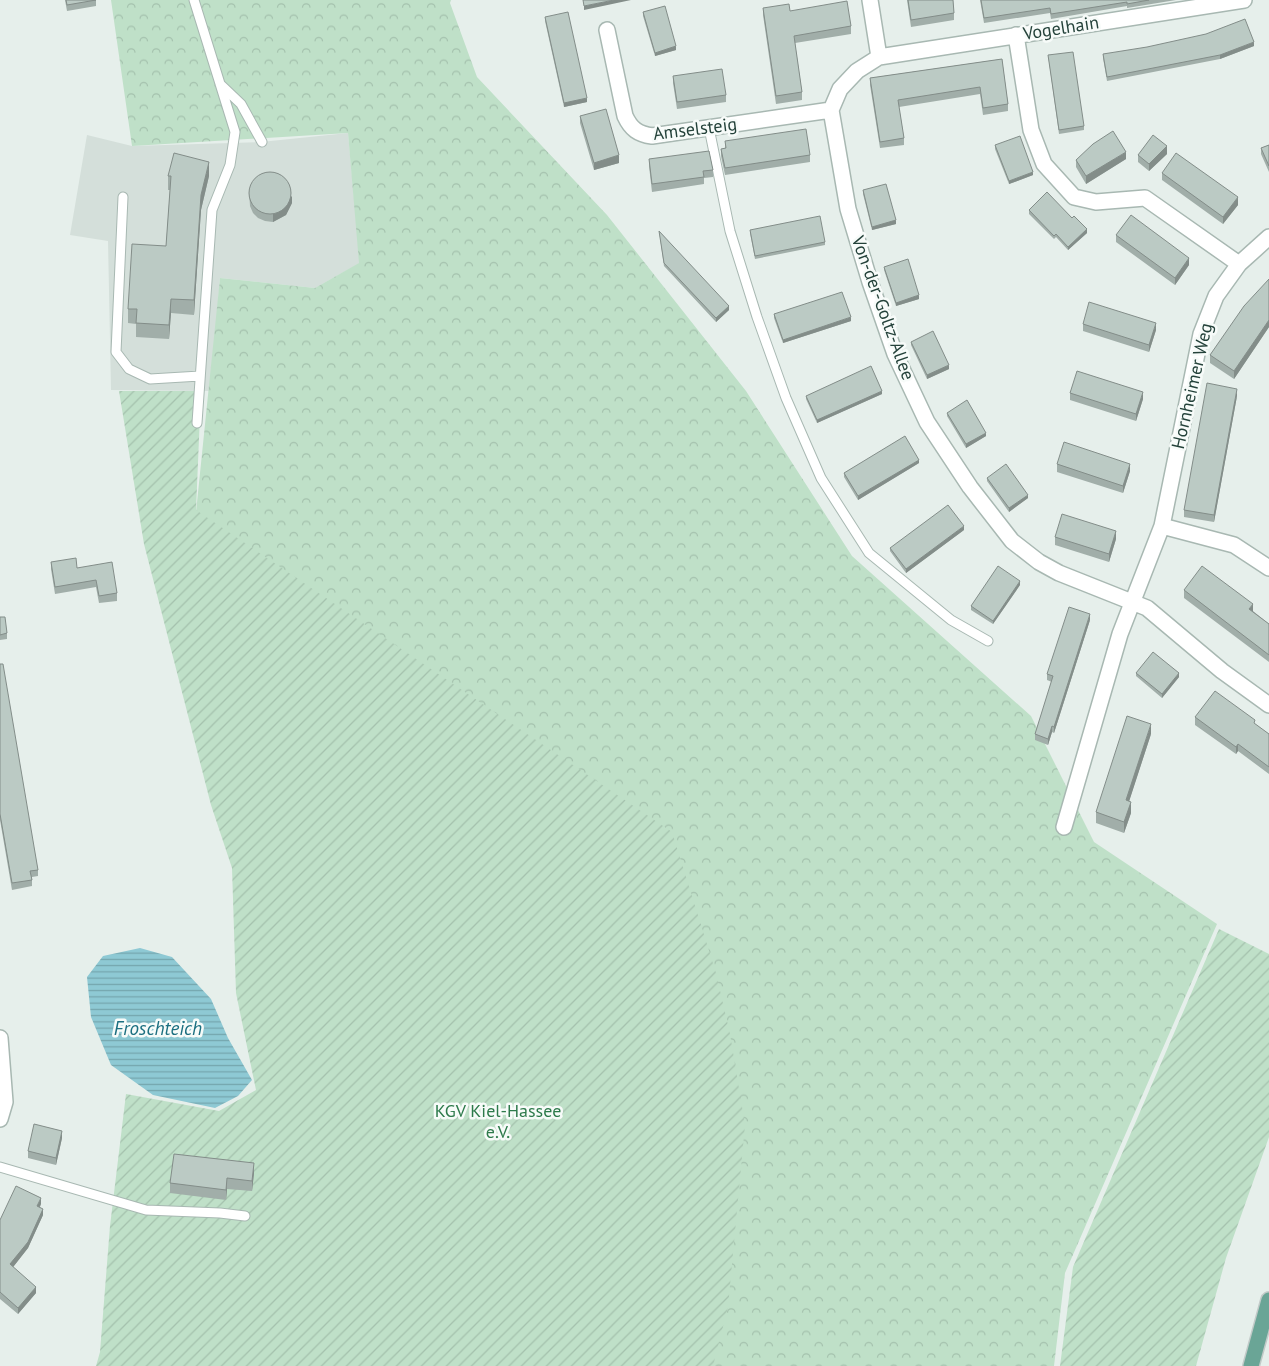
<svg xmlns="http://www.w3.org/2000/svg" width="1269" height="1366" viewBox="0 0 1269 1366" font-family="'PT Sans',sans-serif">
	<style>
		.built { fill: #d4dfda }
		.park { fill: url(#park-crowns) }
		.garden { fill: url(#garden-furrows) }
		.water { fill: url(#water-rules) }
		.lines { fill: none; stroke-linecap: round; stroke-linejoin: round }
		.lane-casing { stroke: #a8b8b2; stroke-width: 11 }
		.street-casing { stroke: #a8b8b2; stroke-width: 18 }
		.primary-casing { stroke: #c2cac8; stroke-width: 18 }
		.lane { stroke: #fff; stroke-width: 9 }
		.street { stroke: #fff; stroke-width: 15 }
		.primary { stroke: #6aa596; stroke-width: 15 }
		.wall { fill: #a1aea9 }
		.shaded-wall { fill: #838d89 }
		.building { fill: #bbcac4; stroke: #838d89 }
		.labels { text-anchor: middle; stroke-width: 5; stroke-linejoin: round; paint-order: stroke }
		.street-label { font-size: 18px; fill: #24423a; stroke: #f7fbf9 }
		.park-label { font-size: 18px; fill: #2d7a4b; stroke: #f7fbf9 }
		.water-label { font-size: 19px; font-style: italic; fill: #1c6f80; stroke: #f7fbf9 }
	</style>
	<defs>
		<pattern id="park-crowns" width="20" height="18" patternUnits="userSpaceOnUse" patternTransform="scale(1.25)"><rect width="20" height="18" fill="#bfe0c8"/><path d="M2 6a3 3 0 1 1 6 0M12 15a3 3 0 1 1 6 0" fill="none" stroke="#a4c1ad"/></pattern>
		<pattern id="garden-furrows" width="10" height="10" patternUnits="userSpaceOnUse" patternTransform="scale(1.25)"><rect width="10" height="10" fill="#bfe0c8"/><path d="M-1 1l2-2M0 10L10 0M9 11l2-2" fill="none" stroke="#a4c1ad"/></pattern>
		<pattern id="water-rules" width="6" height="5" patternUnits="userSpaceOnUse" patternTransform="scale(1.25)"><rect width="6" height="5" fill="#8ec9d4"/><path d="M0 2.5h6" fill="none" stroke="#74a5ad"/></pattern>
	</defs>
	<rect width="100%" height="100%" fill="#e6efeb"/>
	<path class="built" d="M348 133 360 263 315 288 220 278 211 391 111 390 108 241 70 235 87 135 132 146 261 142Z"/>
	<path class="park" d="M111 0H451L450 3 477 77 607 215 746 391 852 556 1031 716 1094 842 1217 924 1065 1273 1054 1366H709L195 522 220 278 315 288 359 263 348 133 132 146Z"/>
	<path class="garden" d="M119 391H201L196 510 672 832 716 973 730 1034 745 1125 728 1307 713 1366H96L100 1352 110 1226 126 1094 219 1111 256 1090 236 993 232 868 211 805 144 544Z
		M1219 929 1269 954V1137L1226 1258 1196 1366H1060L1073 1267Z"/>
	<path class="water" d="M140 948 172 957 211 999 228 1038 252 1080 238 1096 215 1108 153 1095 111 1065 91 1017 87 977 103 956Z"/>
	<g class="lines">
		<g class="lane-casing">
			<path id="lane" d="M194 0 235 132 230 165 212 210 197 423
				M220 84 241 104 262 142
				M709 128 730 231 757 317 786 398 821 478 869 553 951 620 988 641
				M123 197 116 352 129 369 150 379 200 376
				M0 1167 146 1210 220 1213 245 1216"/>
		</g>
		<g class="street-casing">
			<path id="street" d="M870 0 879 57 857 71 840 89 831 110 848 209 870 282 895 354 927 422 970 487 1012 541 1039 562 1059 573 1147 608 1222 671 1269 705
				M607 30 625 116C631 129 638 134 652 136L831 110
				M1016 35 1031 130 1044 164 1074 197 1096 202 1145 198 1239 264
				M879 57 1244 0
				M1162 526 1234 545 1269 568
				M1064 827 1120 634 1162 526 1201 334 1216 296 1239 264 1269 237
				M0 1038 5 1102 0 1119"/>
		</g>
		<g class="primary-casing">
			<path id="primary" d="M1251 1366 1269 1300"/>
		</g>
		<use href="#lane" class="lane"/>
		<use href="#street" class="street"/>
		<use href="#primary" class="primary"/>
	</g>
	<path class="wall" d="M65 0H96V6L67 11Z
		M907 0H953L954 13V20L911 27Z
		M980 0H1176L1127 8V6L1051 19 1050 13 984 23Z
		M763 8 790 11 851 26V34L795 43 802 92V100L776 104 763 15Z
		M643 12 676 50 655 56 643 16Z
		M545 17 587 102 564 107 545 21Z
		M1254 46 1220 59 1107 81 1103 58V54Z
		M1048 55 1084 126V130L1059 134Z
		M1002 59 1008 104V111L983 115 980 94 899 107 904 138V145L880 148 870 85V78Z
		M673 76 726 95V102L677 109 673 83Z
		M580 116 619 163 594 170 580 123Z
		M725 141 810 155V162L725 175 721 156V149L725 148Z
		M995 145 1033 175 1009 184 995 149Z
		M1269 145V172L1261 154V148Z
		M1167 154 1149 171 1138 162V155Z
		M649 159 713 170V177L704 178V184L652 192 649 166Z
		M1126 159 1086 184 1076 167V160Z
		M1162 173 1238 205 1223 224 1162 180Z
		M168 176H209L201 210 194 315 171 313 169 339 136 337V324L128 323V309L166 246 170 190H168Z
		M863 190 896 224 872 230 863 194Z
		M249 191 292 203 286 215 273 222 265 221 258 218 253 213 250 206Z
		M1029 210 1072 218 1087 233 1068 250 1056 237 1054 239 1029 214Z
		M750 230 825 242V245L755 259 750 233Z
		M659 231 729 310 716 322 664 266Z
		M1116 235 1189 265 1175 285 1116 242Z
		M884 267 919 299 896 306 884 270Z
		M1269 279V327L1234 379 1210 363V355Z
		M774 314 851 321 783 343 774 318Z
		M1083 324 1156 330 1149 352 1083 331Z
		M911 342 949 369 927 379 911 345Z
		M1070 393 1143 399 1136 421 1070 400Z
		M882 394 817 423 806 399V396Z
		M1237 396 1214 522 1184 517V510Z
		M947 413 986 436 966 448 947 416Z
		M919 463 858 500 844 477V473Z
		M1057 464 1130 471 1123 493 1057 472Z
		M987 478 1028 498 1009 512 987 481Z
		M964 530 906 573 890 551V548Z
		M1055 537 1116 539 1109 562 1055 545Z
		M51 562 77 568 117 593V601L99 603 96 587 55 594 51 569Z
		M1020 585 993 624 971 610V606Z
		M1184 590 1253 611 1269 624V662L1184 598Z
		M0 617 7 633V639L0 640Z
		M1090 620 1054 733 1052 732 1048 745 1035 740V734L1052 682 1047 680V674Z
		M0 664 38 870V876L32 877V886L12 890 0 820Z
		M1136 673 1179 677 1162 698 1136 676Z
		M1195 717 1255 724 1269 734V774L1238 751 1236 754 1195 725Z
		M1151 734 1129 801 1131 813 1124 833 1096 823V812Z
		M62 1138 56 1165 28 1158V1151Z
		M254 1173 252 1191 227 1189 226 1200 170 1193V1183Z
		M41 1204 40 1207 43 1215 28 1248 13 1267 36 1293 18 1314 0 1299V1220Z"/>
	<path class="shaded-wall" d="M614 0H631L584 10V6Z
		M1254 42V46L1220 59V55Z
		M676 46V50L655 56V53Z
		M587 98V102L564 107V103Z
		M1167 146V154L1149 171V164Z
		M1126 152V159L1086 184V176Z
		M619 155V163L594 170V163Z
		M209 162V176L201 210 194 315V300L201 195Z
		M1033 172V175L1009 184V181Z
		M292 196V203L286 215 273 222V214Z
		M1238 197V205L1223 224V217Z
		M896 220V224L872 230V227Z
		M1087 229V233L1068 250V247Z
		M1189 258V265L1175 285V278Z
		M919 295V299L896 306V303Z
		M171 299V313L169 339V325Z
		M729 306V310L716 322V318Z
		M851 317V321L783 343V340Z
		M1269 320V327L1234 379V371Z
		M1156 323V330L1149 352V345Z
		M949 365V369L927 379V375Z
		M1237 389V396L1214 522V515Z
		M882 391V394L817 423V420Z
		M1143 392V399L1136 421V414Z
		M986 433V436L966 448V444Z
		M919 460V463L858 500V496Z
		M1130 464V471L1123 493V486Z
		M1028 495V498L1009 512V508Z
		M964 526V530L906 573V569Z
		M1116 531V539L1109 562V554Z
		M1020 581V585L993 624V621Z
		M1253 604V611L1249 617V609Z
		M1090 614V620L1054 733V727Z
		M1179 673V677L1162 698V694Z
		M1151 724V734L1126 811V800Z
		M1052 726V732L1048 745V739Z
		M1238 744V751L1236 754V747Z
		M1131 802V813L1124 833V822Z
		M62 1131V1138L56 1165V1158Z
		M254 1163V1173L252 1191V1181Z
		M227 1178V1189L226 1200V1190Z
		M41 1198V1204L37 1212V1206Z
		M43 1209V1215L28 1248 10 1271V1264Z
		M36 1287V1293L18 1314V1308Z"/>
	<path class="building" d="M66 0H96L67 5Z
		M583 0H614L584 6Z
		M908 0H953L954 13 911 20Z
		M981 0H1149L1127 4V2L1051 14 1050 8 984 18Z
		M847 1 851 26 794 36 802 92 776 96 763 8 789 4 790 11Z
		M665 6 676 46 655 53 643 12Z
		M568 12 587 98 564 103 545 17Z
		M1245 19 1254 42 1220 55 1107 77 1103 54 1147 47 1206 34Z
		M1073 52 1084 126 1059 130 1048 55Z
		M1002 59 1008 104 983 108 980 87 898 100 904 138 880 142 870 78Z
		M722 69 726 95 677 102 673 76Z
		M606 109 619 155 594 163 580 116Z
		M806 129 810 155 725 168 721 149 726 148 725 141Z
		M1113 131 1126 152 1086 176 1076 160 1093 144Z
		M1153 135 1167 146 1149 164 1138 155Z
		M1020 136 1033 172 1009 181 995 145Z
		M1269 145V166L1261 148Z
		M709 151 713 170 703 171 704 177 652 184 649 159Z
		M174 153 209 162 201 195 194 300 171 299 169 325 136 323 137 309H128L132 244 166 246 171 176H168Z
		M1176 153 1238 197 1223 217 1162 173Z
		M249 193a21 21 0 1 1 42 0a21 21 0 1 1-42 0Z
		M886 184 896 220 872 227 863 190Z
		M1047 192 1072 218 1074 216 1087 229 1068 247 1056 234 1054 236 1029 210Z
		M1131 215 1189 258 1175 278 1116 235Z
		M820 216 825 242 755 256 750 230Z
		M659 231 729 306 716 318 664 263Z
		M908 259 919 295 896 303 884 267Z
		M1269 279V320L1234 371 1210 355 1244 306Z
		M842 292 851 317 783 340 774 314Z
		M1089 302 1156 323 1149 345 1083 324Z
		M933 331 949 365 927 375 911 342Z
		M871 366 882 391 817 420 806 396Z
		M1077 371 1143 392 1136 414 1070 393Z
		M1207 383 1237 389 1214 515 1184 510Z
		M967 400 986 433 966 444 947 413Z
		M905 436 919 460 858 496 844 473Z
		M1064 442 1130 464 1123 486 1057 464Z
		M1006 464 1028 495 1009 508 987 478Z
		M948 505 964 526 906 569 890 548Z
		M1062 514 1116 531 1109 554 1055 537Z
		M76 558 77 568 112 562 117 593 99 596 96 580 55 587 51 562Z
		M998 566 1020 581 993 621 971 606Z
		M1202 566 1253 604 1249 609 1269 624V655L1184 590Z
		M1069 607 1090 614 1054 727 1052 726 1048 739 1035 734 1053 676 1047 674Z
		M0 617H5L7 633 0 635Z
		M1153 652 1179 673 1162 694 1136 673Z
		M0 664H3L38 870 30 871 32 880 12 883 0 814Z
		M1215 691 1255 720 1254 723 1269 734V767L1238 744 1236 747 1195 717Z
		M1127 716 1151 724 1126 800 1131 802 1124 822 1096 812Z
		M34 1124 62 1131 56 1158 28 1151Z
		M174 1154 254 1163 252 1181 227 1178 226 1190 170 1183Z
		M16 1186 41 1198 37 1206 43 1209 28 1242 10 1264 36 1287 18 1308 0 1292V1220Z"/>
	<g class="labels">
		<g class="street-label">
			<text transform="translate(1061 28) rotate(-9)" y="6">Vogelhain</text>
			<text transform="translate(695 129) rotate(-7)" y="6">Amselsteig</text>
			<text transform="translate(883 308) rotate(70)" y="6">Von-der-Goltz-Allee</text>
			<text transform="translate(1192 386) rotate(-77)" y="6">Hornheimer Weg</text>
		</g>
		<g class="park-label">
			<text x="498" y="1117">KGV Kiel-Hassee<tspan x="498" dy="21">e.V.</tspan></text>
		</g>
		<g class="water-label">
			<text x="158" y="1035">Froschteich</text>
		</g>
	</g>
</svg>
